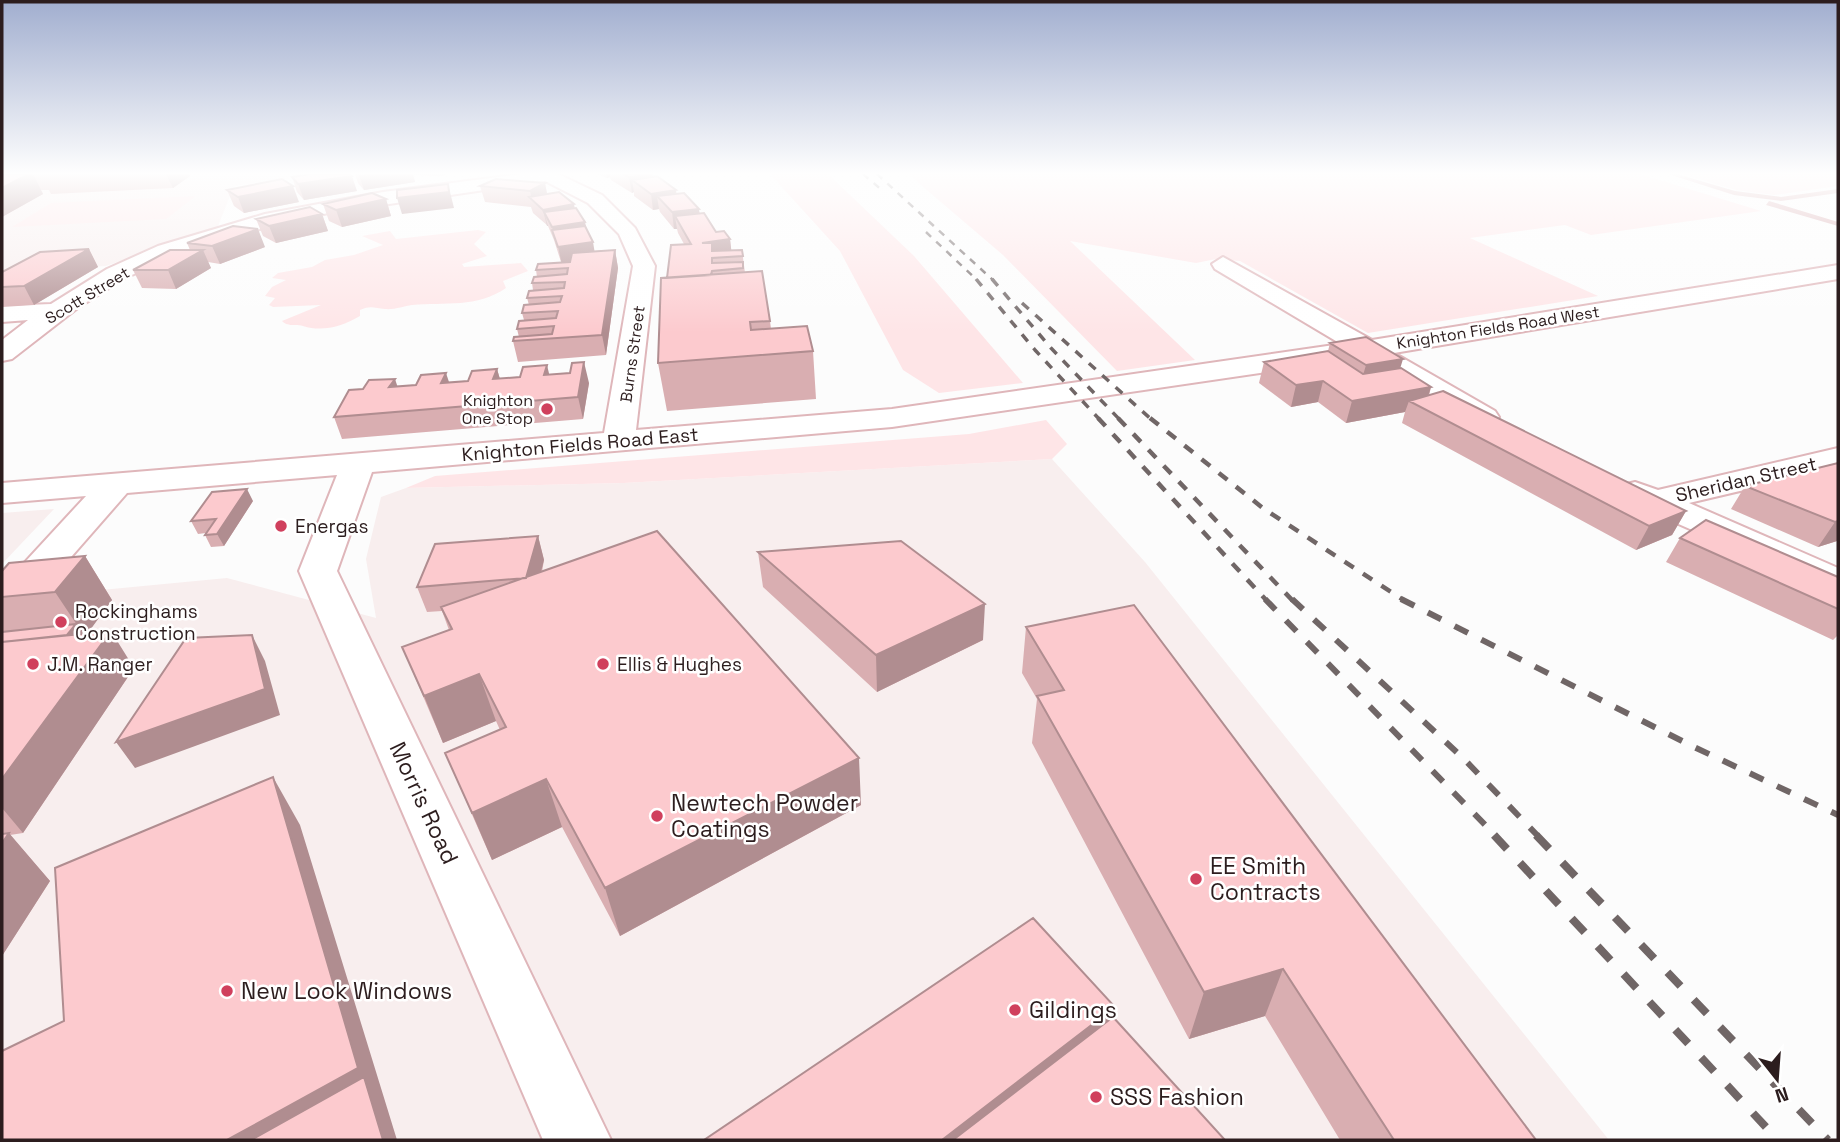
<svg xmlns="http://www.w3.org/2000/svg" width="1840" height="1142" viewBox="0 0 1840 1142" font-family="'Space Grotesk',sans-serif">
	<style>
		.built { fill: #f8eeee }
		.green { fill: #fee5e7 }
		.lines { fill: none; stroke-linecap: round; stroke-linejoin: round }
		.stream { fill: #d6a6aa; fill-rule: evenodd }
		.minor-casing { stroke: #dfb6ba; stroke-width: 4 }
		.minor { fill: #fff; fill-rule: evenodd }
		.rail-far4 { stroke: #706666; stroke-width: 2.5; stroke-dasharray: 7 7; stroke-linecap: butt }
		.rail-far3 { stroke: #706666; stroke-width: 3.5; stroke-dasharray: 9 9; stroke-linecap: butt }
		.rail-far2 { stroke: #706666; stroke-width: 4.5; stroke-dasharray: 11 11; stroke-linecap: butt }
		.rail-far1 { stroke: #706666; stroke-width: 6; stroke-dasharray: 15 15; stroke-linecap: butt }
		.rail { stroke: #706666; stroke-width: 8; stroke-dasharray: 19 19; stroke-linecap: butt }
		.wall { fill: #d9aeb1 }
		.shaded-wall { fill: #b08d90 }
		.building { fill: #fccace; stroke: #b08d90; stroke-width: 2 }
		.poi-dot { fill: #d0405d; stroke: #fff; stroke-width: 2.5 }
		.labels { text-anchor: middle; stroke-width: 5; stroke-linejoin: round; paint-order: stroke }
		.far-street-label { font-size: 16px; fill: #2c1d1e; stroke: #fff }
		.far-poi-label { font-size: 16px; fill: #2c1d1e; stroke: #fff; text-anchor: end }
		.street-label { font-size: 19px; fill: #2c1d1e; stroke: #fff }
		.poi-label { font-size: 19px; fill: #2c1d1e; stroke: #fff; text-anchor: start }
		.near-street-label { font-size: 23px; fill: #2c1d1e; stroke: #fff }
		.near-poi-label { font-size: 23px; fill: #2c1d1e; stroke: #fff; text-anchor: start }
	</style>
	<rect width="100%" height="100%" fill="#fcfcfc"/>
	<path class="built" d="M2 174H317L234 186 218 226 106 266 2 272Z
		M1052 459 1145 562 1609 1140H2V629L28 597 227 578 376 618 366 559 381 497 406 488 624 483Z
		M54 509 2 564V513Z"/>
	<path class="green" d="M770 174H828L914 256 1023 383 939 393 903 370 840 251Z
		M908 174H1640L1761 211 1591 235 1565 225 1470 238 1598 296 1368 333 1240 261 1216 259 1196 263 1070 241 1195 360 1117 371 1003 255Z
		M1682 174H1838V186L1774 195 1736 190Z
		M196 196 166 219 12 227 51 203Z
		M478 230 486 232 474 244 487 256 462 264 464 267 521 263 528 271 503 281 506 288C477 308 445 302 412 305 404 306 394 310 385 309 374 308 371 305 360 310V316C341 327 322 332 303 326 294 323 289 328 282 321L321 305 273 307 269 305 275 298 265 296 272 287 286 280 272 278 278 273 312 267 325 260 354 255 383 245 362 236 390 231 396 239Z
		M1046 420 1067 444 1052 459 624 483 406 488 435 476 969 434Z"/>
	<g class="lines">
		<path class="stream" d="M1668 174H1677L1735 191 1781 197 1838 189V193L1781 201 1734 195Z
			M1769 201 1838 222V226L1766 205Z"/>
		<g class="minor-casing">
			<path id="minor" d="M521 174H558L602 195 635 228 655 266 636 430 892 409 1341 344 1215 269 1212 264 1223 257 1372 340 1838 265V279L1394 353 1495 411 1499 417 1495 423 1484 426 1473 423 1363 358 892 427 372 472 337 571 611 1140H543L299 571 337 475 127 493 16 620 2 624V587L86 496 2 503V483L604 433 633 266 619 234 588 203 545 181 328 213 226 237 174 256 123 279 79 307 12 359 2 361V340L28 320 2 322V306L51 304 107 269 158 246 265 214 383 192Z
				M1838 448V468L1689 503 1838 568V594L1642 508 1623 499 1618 492 1623 485 1635 482 1658 490Z"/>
		</g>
		<use href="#minor" class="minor"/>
		<path class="rail-far4" d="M863 174 883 191
			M877 174 994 281
			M926 232 978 281"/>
		<path class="rail-far3" d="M976 279 1035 350 1100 420
			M992 279 1051 348 1120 420
			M1022 303 1152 420"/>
		<path class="rail-far2" d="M1098 418 1267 601
			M1118 418 1293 601
			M1150 418 1264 509 1405 601"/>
		<path class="rail-far1" d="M1265 599 1496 836
			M1292 599 1463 758 1538 836
			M1401 599 1692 746 1838 815"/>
		<path class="rail" d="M1494 835 1778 1140
			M1536 835 1828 1140"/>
	</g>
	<path class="wall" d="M2 174H189L190 176 173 188 51 194 49 190H41L43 194 2 217Z
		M355 174H447L442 176 413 175 415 182 364 190 358 183Z
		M597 174H653L654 177 677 194 700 213 716 232 730 239 731 250H742L745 273 770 321 771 329 813 351 816 399 667 411 658 363 667 278 684 244 678 233 677 229H674L660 212 659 209 653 210 634 196V192L632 193 611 180 610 177 607 178Z
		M292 177 357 191 304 200 297 192Z
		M545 183 547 194 574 208 586 229 594 251 615 250 618 268 606 355 518 362 513 341 519 337 517 329 524 320 522 313 529 305 527 298 533 290 532 283 537 277 536 270 561 262 554 240 548 226 533 213 531 207 485 202 480 186Z
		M227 190 299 202 244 213 234 206Z
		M386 199 391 216 342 227 329 221 323 204Z
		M322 214 328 231 276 243 263 236 256 219Z
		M187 243 265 247 220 264 208 262 211 268 176 289 142 288 133 270 190 250Z
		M89 249 98 267 34 305 2 307V272Z
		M1330 343 1401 368 1431 387 1429 396 1686 511 1672 535 1636 550 1402 423 1405 412 1346 423 1318 402 1291 407 1259 383 1264 362 1328 351Z
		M497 369 500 379 549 375 589 383 583 419 342 439 334 417 398 387 468 381Z
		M1838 463V542L1837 541 1818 547 1731 509 1745 486Z
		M253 501 224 546 211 547 205 535 206 533 198 534 191 521Z
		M538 536 544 560 542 572 861 805 620 936 562 827 492 860 445 753 500 730 496 721 443 743 402 647 449 630 442 611 427 612 417 587Z
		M1680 538 1838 577V635L1833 640 1666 562Z
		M758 552 983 640 877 692 763 587Z
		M85 556 112 600 87 633 134 668 23 833 10 835 50 881 2 956V571Z
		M1026 627 1536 1140H1340L1265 1016 1189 1039 1032 743 1037 699 1022 673Z"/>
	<path class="shaded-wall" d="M29 174H33L43 194 2 217V188Z
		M166 174H189L190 176 173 188Z
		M367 174H413L415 182 364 190 359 175Z
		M606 174H610V177L607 178Z
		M650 174H653L656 188 632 180 634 192 632 193 629 177Z
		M352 176 357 191 304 200 298 184Z
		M545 183 548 199H532L530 191Z
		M448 184 454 208 402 214 397 198Z
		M293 186 299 202 244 213 238 197Z
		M676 190 678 206 657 196 659 209 653 210 651 194Z
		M386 199 391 216 342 227 336 210Z
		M574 204 577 221 544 212 548 226H547L543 210Z
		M699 209 701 225 675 216 677 229H674L672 212Z
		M322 214 328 231 276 243 269 226Z
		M585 222 589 239H555L552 227Z
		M258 229 265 247 220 264 212 246Z
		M730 239 732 256 712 258 713 270 702 243Z
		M593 242 596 260 562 265 558 247Z
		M89 249 98 267 34 305 24 286Z
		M203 250 211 268 176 289 168 270Z
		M615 250 618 268 606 355 602 335Z
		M1403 359 1394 389 1357 396 1366 365Z
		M584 362 589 383 583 419 578 397Z
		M547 365 552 386 544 375Z
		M497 369 503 390 493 379Z
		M446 373 453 394 441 383Z
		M395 379 402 400 389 387Z
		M1323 381 1318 402 1291 407 1296 385Z
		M1431 387 1424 409 1409 401 1405 412 1346 423 1352 401Z
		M247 489 253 501 224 546 217 534Z
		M1686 511 1672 535 1636 550 1649 526Z
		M1838 521V539L1837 541 1818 547 1835 522Z
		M538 536 544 560 533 603 526 578Z
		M85 556 112 600 85 637 55 592Z
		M985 604 983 640 877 692 876 655Z
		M76 624 85 637 45 663Z
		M111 631 134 668 23 833 2 808V779Z
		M252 635 265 661 280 715 135 768 116 742Z
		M479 674 496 721 443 743 424 696Z
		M859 758 861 805 620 936 605 888Z
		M273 777 300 825 397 1140H227Z
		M546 779 562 827 492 860 472 813Z
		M9 833 50 881 2 956V843Z
		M1283 969 1265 1016 1189 1039 1204 992Z
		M1115 1007 1105 1054 995 1140H942Z"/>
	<path class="building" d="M2 174H29L2 188Z
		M311 174H350L352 176 298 184 292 177Z
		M623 174H650L629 177Z
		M657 176 676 190 651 194 632 180Z
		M282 179 293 186 238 197 227 190Z
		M496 179 545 183 530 191 480 186Z
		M448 184 449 192 397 198V190Z
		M559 192 574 204 543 210 529 197Z
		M372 193 386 199 336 210 323 204Z
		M684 193 699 209 672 212 657 196Z
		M310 207 322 214 269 226 256 219Z
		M576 208 585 222 552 227 544 212Z
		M704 213 716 232 724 231 730 239 702 243H712V251L742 250 743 256 712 258V263L743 262V268L712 271 711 275 667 278 671 245 691 244 675 216Z
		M233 226 258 229 212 246 187 243Z
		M585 226 593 242 558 247 552 230Z
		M89 249 24 286 2 287V272L40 252Z
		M170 250H203L168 270H133Z
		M615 250 602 335 513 341 514 337 552 334 554 326 517 329 519 321 556 318 558 311 522 313 524 305 560 302 562 296 527 298 529 291 564 288 565 282 532 283 534 277 567 274 568 268 536 270 538 264 570 262 572 253Z
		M762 271 770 321 750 322 751 330 807 326 813 351 658 363 661 278Z
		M1366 337 1403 359 1366 365 1330 343Z
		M1328 351 1363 374 1401 368 1431 387 1352 401 1323 381 1296 385 1264 362Z
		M584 362 578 397 334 417 349 390 363 389 369 380 395 379 389 387 416 385 421 375 446 373 441 383 468 381 472 371 497 369 493 379 520 377 523 367 547 365 544 375 570 373 572 363Z
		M1443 391 1686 511 1649 526 1409 401Z
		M1838 463V521L1835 522 1745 486Z
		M247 489 217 534 205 535 216 519 191 521 212 492Z
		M1706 520 1838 577V609L1680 538Z
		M657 531 859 758 605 888 546 779 472 813 445 753 506 727 479 674 424 696 402 647 452 629 441 607Z
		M538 536 526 578 417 587 435 544Z
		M901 541 985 604 876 655 758 552Z
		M85 556 55 592 2 597V571L9 563Z
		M1134 605 1536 1140H1394L1283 969 1204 992 1037 696 1064 690 1026 627Z
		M76 624 67 635 2 642V632Z
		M111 631 2 779V642Z
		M252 635 265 689 116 742 186 638Z
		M273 777 358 1068 227 1140H2V1051L64 1021 55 868Z
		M9 833 2 843V834Z
		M1033 918 1115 1007 942 1140H704Z
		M1113 1017 1225 1140H953Z
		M364 1077 383 1140H251Z"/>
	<linearGradient id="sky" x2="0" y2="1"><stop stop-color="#a1aecf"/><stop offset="0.52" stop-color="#fefefe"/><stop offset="1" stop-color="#fefefe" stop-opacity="0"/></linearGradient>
	<rect width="1840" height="333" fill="url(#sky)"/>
	<g class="poi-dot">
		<circle cx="547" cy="409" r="7"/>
		<circle cx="281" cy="526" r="7"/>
		<circle cx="61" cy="622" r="7"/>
		<circle cx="33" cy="664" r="7"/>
		<circle cx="603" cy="664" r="7"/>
		<circle cx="657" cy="816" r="7"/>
		<circle cx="1196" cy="879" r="7"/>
		<circle cx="227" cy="991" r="7"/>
		<circle cx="1015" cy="1010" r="7"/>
		<circle cx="1096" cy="1097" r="7"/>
	</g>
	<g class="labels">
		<g class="far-street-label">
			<text transform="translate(87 295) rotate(-31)" y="6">Scott Street</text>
			<text transform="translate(1498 327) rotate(-9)" y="6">Knighton Fields Road West</text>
			<text transform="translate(632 354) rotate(-82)" y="6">Burns Street</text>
		</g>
		<g class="far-poi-label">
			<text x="533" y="406">Knighton<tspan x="533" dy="18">One Stop</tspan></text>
		</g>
		<g class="street-label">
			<text transform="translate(580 444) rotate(-5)" y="7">Knighton Fields Road East</text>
			<text transform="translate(1746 479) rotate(-13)" y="7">Sheridan Street</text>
		</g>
		<g class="poi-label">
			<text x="295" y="533">Energas</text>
			<text x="75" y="618">Rockinghams<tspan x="75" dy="22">Construction</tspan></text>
			<text x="47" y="671">J.M. Ranger</text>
			<text x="617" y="671">Ellis &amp; Hughes</text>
		</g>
		<g class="near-street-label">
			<text transform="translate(424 803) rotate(65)" y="8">Morris Road</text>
		</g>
		<g class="near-poi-label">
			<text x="671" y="811">Newtech Powder<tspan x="671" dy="26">Coatings</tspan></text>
			<text x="1210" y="874">EE Smith<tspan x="1210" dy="26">Contracts</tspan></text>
			<text x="241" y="999">New Look Windows</text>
			<text x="1029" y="1018">Gildings</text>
			<text x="1110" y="1105">SSS Fashion</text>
		</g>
	</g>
	<rect width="1840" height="1142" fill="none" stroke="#2c1d1e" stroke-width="7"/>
	<g transform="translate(1777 1079) rotate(163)" stroke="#ffffff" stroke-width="5" paint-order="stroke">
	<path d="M0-5L12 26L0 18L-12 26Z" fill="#2c1d1e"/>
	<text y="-10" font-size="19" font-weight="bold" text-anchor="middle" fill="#2c1d1e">N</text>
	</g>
</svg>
